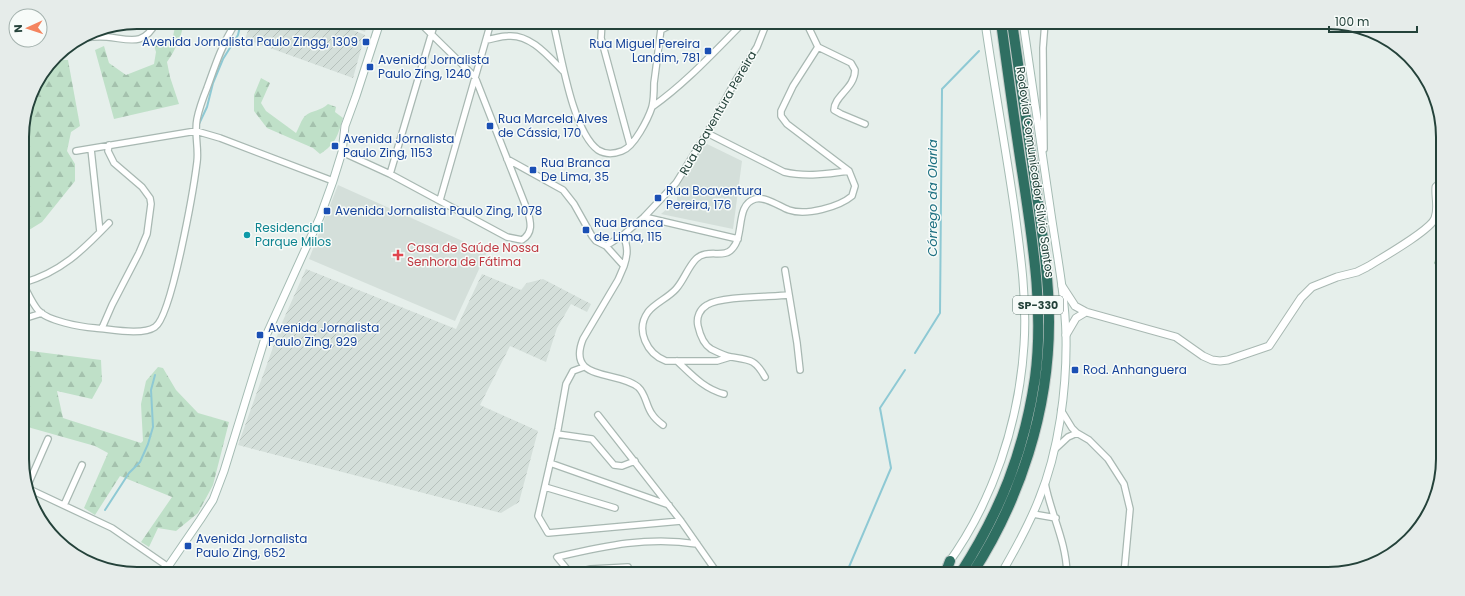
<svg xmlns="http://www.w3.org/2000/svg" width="1465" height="596" viewBox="0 0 1465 596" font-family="Poppins,sans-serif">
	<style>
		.built { fill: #d4dfda }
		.industrial { fill: url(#industrial-furrows) }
		.forest { fill: url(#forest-firs) }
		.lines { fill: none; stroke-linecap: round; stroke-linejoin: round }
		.stream { stroke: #8ec9d4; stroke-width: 2 }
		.minor-casing { stroke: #a8b8b2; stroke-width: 8 }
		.tertiary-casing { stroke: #a8b8b2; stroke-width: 9 }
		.secondary-casing { stroke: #a4bbb3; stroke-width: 9 }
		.motorway-casing { stroke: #c2cac8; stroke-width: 12 }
		.minor { stroke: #fff; stroke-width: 5.5 }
		.tertiary { stroke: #fff; stroke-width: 7 }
		.secondary { stroke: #fff; stroke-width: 7 }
		.motorway { stroke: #2f6f62; stroke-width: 10 }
		.transit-dot { fill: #1a4fb4; stroke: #f7fbf9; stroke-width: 1.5 }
		.culture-dot { fill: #0f9aa8; stroke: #f7fbf9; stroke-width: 1.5 }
		.health-dot { fill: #e0444e; stroke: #f7fbf9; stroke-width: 1.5 }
		.labels { text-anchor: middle; stroke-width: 3; stroke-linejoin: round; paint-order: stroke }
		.shield { fill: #f7fbf9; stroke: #637a73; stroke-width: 1 }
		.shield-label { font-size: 11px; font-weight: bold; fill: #24423a }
		.transit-label { font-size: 12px; fill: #164399; stroke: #f7fbf9; text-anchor: start }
		.street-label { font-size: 12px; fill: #24423a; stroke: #f7fbf9 }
		.culture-label { font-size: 12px; fill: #0d838f; stroke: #f7fbf9; text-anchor: start }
		.health-label { font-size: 12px; fill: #be3a42; stroke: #f7fbf9; text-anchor: start }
		.water-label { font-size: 13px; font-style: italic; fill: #1c6f80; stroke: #f7fbf9 }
		.rim { fill: none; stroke: #24423a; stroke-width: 2 }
	</style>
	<defs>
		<pattern id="industrial-furrows" width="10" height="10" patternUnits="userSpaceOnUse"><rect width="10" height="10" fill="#d4dfda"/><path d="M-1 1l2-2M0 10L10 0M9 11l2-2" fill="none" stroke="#b6c1bc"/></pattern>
		<pattern id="forest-firs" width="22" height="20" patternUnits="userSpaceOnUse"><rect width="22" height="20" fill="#bfe0c8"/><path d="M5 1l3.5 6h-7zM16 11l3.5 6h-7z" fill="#a4c1ad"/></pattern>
	</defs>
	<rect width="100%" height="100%" fill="#e6efeb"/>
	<path class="built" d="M705 143 742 161 733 229 661 214 677 200V189Z
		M338 185 487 252 455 321 309 259Z"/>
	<path class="industrial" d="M251 22H334L365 35 353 78 245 39Z
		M340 22H368L365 32Z
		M306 269 456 329 482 274 521 290 527 283 543 279 591 304 587 312 571 304 557 328 546 362 510 346 480 405 538 431 519 502 501 513 238 445 281 325Z"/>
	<path class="forest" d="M176 22H184C181 38 176 49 167 62L170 77 179 104 114 119 95 50 104 46 109 63 126 75 154 64 156 52 153 42 172 41Z
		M53 60H68L80 126 71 132 67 151 75 164V181L42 222 29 230 23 224 22 129 34 86Z
		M261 78 270 83 261 103 266 111 296 133C299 128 301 120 305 116 312 110 321 111 328 104L336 107 335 112 343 118C338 135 336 144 320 154L313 148 267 128 254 111V95Z
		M1442 248V275L1434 263 1437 253Z
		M23 350 101 360 102 381 92 399 57 391 63 418 141 443 143 441 141 404 146 381 158 367 163 368 176 390 198 413 229 422 213 485 198 513 176 531 158 528 149 547 141 542 172 497 120 476 95 515 84 508 108 453 95 446 24 426Z"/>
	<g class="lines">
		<path class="stream" d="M199 124 207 107 213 83 223 59 238 35 241 22
			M915 353 940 313 942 89 979 51
			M105 510 129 473 140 462 148 444 153 427 151 390 155 375
			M846 574 891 468 880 408 905 370"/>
		<g class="minor-casing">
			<path id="minor" d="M553 22C561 53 572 131 598 150 606 155 614 154 622 151 634 147 648 119 652 107 654 99 654 90 654 83 657 62 659 42 662 22
				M602 22 601 38 630 145
				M806 22 818 47 851 63 855 70C855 88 834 96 834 110L841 114 865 124
				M661 30 676 22
				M81 38C90 37 98 36 107 37 129 39 144 47 156 22
				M486 40C493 39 501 36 508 36 531 34 549 57 564 72
				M652 107C686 83 714 52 744 22
				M707 133 784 172C805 177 828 174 849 171
				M91 149 100 232
				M1044 149 1043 48 1045 22
				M76 151 196 131 220 138 333 181
				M342 152 390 174 507 237 522 240C533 233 531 223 528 212L475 77 419 22
				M507 159 563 190 574 204 592 236 596 241 606 246 624 266 618 280 583 339C566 382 617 370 638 387 646 394 646 406 652 414 655 419 659 422 663 425
				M390 174 435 22
				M440 200 491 22
				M644 217 738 239
				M623 235C628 247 628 254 624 266
				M606 246 623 235 644 217 676 183 707 133 736 80 757 47 767 22
				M785 270 797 343 800 370
				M23 283C61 272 82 251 109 223
				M23 284C28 293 32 303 38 310 47 321 81 327 95 328 110 329 142 336 155 327 172 316 194 186 197 162 199 148 194 133 197 119 199 109 203 98 207 88 215 66 221 47 233 27
				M23 319 42 313
				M102 328 112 305 139 253 147 234 151 204 150 198 142 187 114 163 108 151 109 145
				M730 357 717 361H666C647 354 635 330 648 312 655 303 668 298 676 289 684 280 688 267 696 259 707 248 724 259 732 249 745 236 735 205 755 199 766 196 780 207 789 210 806 216 839 207 852 196L855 186 849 171 787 124 781 116V111L793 86 818 47
				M677 361C691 374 704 389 724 394
				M584 367 573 371 566 384 558 429 538 516 548 533 681 521
				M765 377C755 359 750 360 731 357 725 356 717 352 711 349 703 344 700 335 698 326 696 317 700 309 707 305 721 296 770 297 789 295
				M1061 410 1072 428 1077 433 1089 440 1108 459 1124 484 1130 509 1124 574
				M598 415 681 521 718 574
				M557 434 592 439 614 465 622 466 635 461
				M1054 450 1068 437 1077 433
				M550 463 669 505
				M1045 483C1051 515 1066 540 1067 574
				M27 487 48 439
				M545 487 615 508
				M27 488 112 528 167 566
				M64 505 82 465
				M1033 514 1056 518
				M570 574 591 569 628 567
				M571 574 557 557C605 546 648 536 697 544"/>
		</g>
		<g class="tertiary-casing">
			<path id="tertiary" d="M1062 286 1075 306 1086 312 1176 337 1203 356 1212 360 1220 361 1228 360 1269 346 1301 298 1312 287 1337 277 1357 272 1367 267C1380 259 1431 230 1435 218 1439 208 1435 197 1436 187L1442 181
				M1066 335 1076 318 1086 312"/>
		</g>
		<g class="secondary-casing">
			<path id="secondary" d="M947 565C993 502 1019 423 1024 345 1027 301 1021 257 1015 213 1006 149 994 86 985 22
				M163 574 200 520 213 500 224 471 265 338 320 217 333 181 342 152 345 126 356 96 380 22
				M1001 574C1015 550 1029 525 1039 499 1059 451 1067 387 1066 336 1065 293 1056 250 1050 207 1041 145 1032 84 1023 22"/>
		</g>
		<g class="motorway-casing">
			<path id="motorway" d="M945 574 950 561
				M960 574C1000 512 1024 452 1035 378 1044 311 1033 244 1023 177 1015 126 1008 74 1001 22
				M972 574C1020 500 1049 411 1049 322 1049 280 1043 238 1037 196 1029 138 1020 80 1012 22"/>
		</g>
		<use href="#minor" class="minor"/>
		<use href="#tertiary" class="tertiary"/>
		<use href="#secondary" class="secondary"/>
		<use href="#motorway" class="motorway"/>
	</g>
	<g class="transit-dot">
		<rect x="362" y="38" width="8" height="8" rx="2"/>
		<rect x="704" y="47" width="8" height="8" rx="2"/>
		<rect x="366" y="63" width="8" height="8" rx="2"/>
		<rect x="486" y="122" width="8" height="8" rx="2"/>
		<rect x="331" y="142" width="8" height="8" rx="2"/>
		<rect x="529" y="166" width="8" height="8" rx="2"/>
		<rect x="654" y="194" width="8" height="8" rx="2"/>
		<rect x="323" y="207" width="8" height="8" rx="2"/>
		<rect x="582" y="226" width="8" height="8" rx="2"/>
		<rect x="256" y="331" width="8" height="8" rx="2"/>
		<rect x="1071" y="366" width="8" height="8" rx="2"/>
		<rect x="184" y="542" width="8" height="8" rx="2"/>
	</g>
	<circle class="culture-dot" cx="247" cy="235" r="4"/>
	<path class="health-dot" d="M396 249h4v4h4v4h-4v4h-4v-4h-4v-4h4z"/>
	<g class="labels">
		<rect class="shield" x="1013" y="296" width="50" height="18" rx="3"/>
		<g class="shield-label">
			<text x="1038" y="309">SP-330</text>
		</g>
		<g class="transit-label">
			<text x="358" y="46" text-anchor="end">Avenida Jornalista Paulo Zingg, 1309</text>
			<text x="700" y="48" text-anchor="end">Rua Miguel Pereira<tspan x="700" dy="14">Landim, 781</tspan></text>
			<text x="378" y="64">Avenida Jornalista<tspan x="378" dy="14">Paulo Zing, 1240</tspan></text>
			<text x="498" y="123">Rua Marcela Alves<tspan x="498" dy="14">de Cássia, 170</tspan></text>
			<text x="343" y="143">Avenida Jornalista<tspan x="343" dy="14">Paulo Zing, 1153</tspan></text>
			<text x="541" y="167">Rua Branca<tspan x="541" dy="14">De Lima, 35</tspan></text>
			<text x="666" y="195">Rua Boaventura<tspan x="666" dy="14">Pereira, 176</tspan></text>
			<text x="335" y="215">Avenida Jornalista Paulo Zing, 1078</text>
			<text x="594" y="227">Rua Branca<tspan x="594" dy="14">de Lima, 115</tspan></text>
			<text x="268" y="332">Avenida Jornalista<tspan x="268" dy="14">Paulo Zing, 929</tspan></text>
			<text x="1083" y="374">Rod. Anhanguera</text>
			<text x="196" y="543">Avenida Jornalista<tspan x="196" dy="14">Paulo Zing, 652</tspan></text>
		</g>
		<g class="street-label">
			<text transform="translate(718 113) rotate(-60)" y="4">Rua Boaventura Pereira</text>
			<text transform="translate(1035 172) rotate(82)" y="4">Rodovia Comunicador Silvio Santos</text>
		</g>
		<g class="culture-label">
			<text x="255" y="232">Residencial<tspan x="255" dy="14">Parque Milos</tspan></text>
		</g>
		<g class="health-label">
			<text x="407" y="252">Casa de Saúde Nossa<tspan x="407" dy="14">Senhora de Fátima</tspan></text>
		</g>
		<g class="water-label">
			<text transform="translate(932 198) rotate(-90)" y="5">Córrego da Olaria</text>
		</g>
	</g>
	<path d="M0 0H1465V596H0ZM137 29H1328A108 108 0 0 1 1436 137V459A108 108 0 0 1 1328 567H137A108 108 0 0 1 29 459V137A108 108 0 0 1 137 29Z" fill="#e6ecea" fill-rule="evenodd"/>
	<path class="rim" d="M137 29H1328A108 108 0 0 1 1436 137V459A108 108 0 0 1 1328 567H137A108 108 0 0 1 29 459V137A108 108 0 0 1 137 29Z"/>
	<g transform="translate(28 28) rotate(267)"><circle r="19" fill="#f7fbf9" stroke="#a3b1ad"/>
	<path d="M0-3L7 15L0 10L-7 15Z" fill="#f4845f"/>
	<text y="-6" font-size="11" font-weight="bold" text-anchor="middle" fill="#24423a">N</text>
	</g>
	<path d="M1329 26v6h88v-6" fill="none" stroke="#24423a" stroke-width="2"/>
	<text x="1335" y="26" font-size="12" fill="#24423a" stroke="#f7fbf9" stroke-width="3" paint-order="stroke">100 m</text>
</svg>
